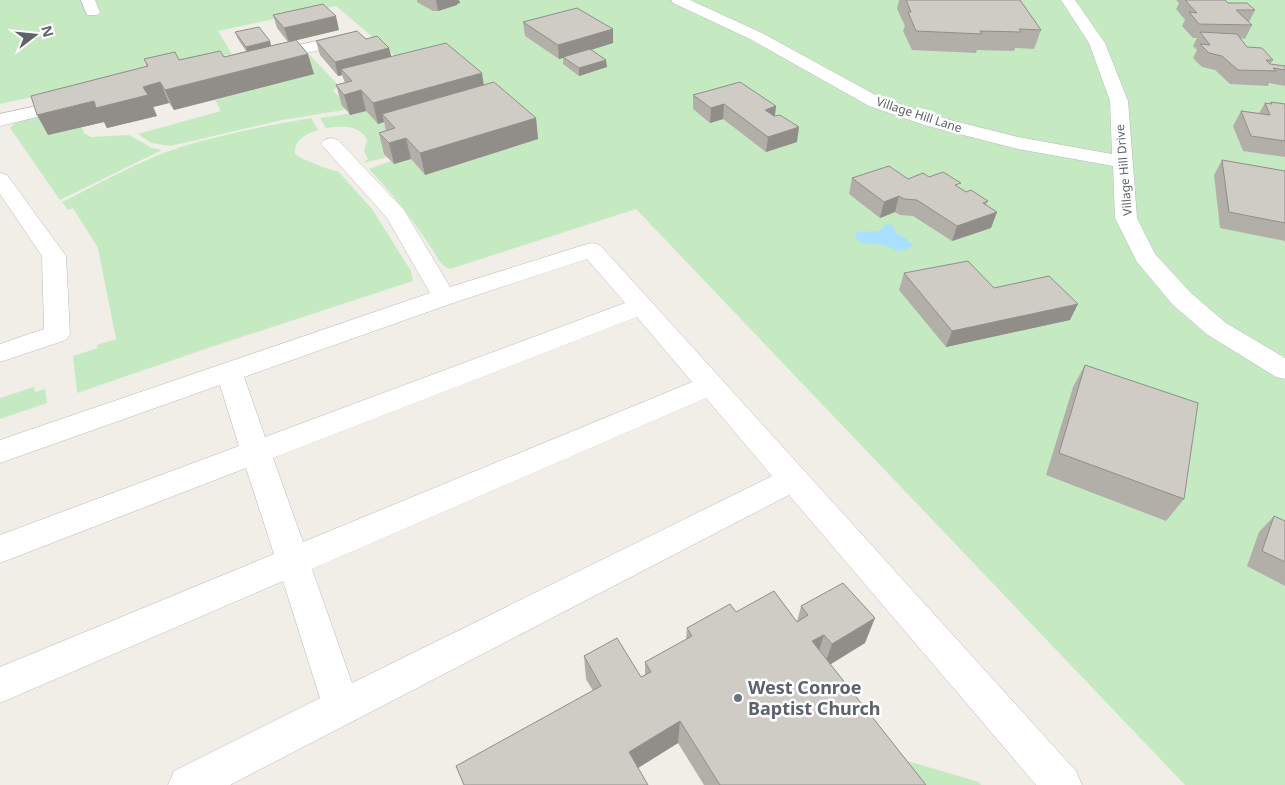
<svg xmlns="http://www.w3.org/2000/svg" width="1285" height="785" viewBox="0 0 1285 785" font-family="'Noto Sans',sans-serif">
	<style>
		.green { fill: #c5eac2 }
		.water { fill: #a9e0ff }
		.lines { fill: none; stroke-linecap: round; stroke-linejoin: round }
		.minor-casing { stroke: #b7babe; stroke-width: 1 }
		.minor { fill: #fff; fill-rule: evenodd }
		.wall { fill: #b2afa9 }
		.shaded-wall { fill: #918e8a }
		.building { fill: #cfcbc5; stroke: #918e8a }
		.worship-dot { fill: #6b7280; stroke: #fff; stroke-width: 2 }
		.labels { text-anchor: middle; stroke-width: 5; stroke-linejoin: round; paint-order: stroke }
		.far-street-label { font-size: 12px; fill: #5e6368; stroke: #fff }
		.near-worship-label { font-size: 18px; font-weight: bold; fill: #5b616d; stroke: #fff; text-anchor: start }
	</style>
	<rect width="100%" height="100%" fill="#f1eee7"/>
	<path class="green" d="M0 0H1285V785H1185L636 209 450 269C441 266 437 257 432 249 413 220 393 194 369 169L391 161 394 164 411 159 425 175 537 139 388 157 363 163 368 159 364 151 367 140C361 124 339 126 326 128L320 118 366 111 378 124 409 68 336 6 218 31 232 54 0 104Z
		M310 55 339 86 333 90 346 105 342 106 344 110 282 120 171 146 151 143 138 134 221 111 215 100 313 74 301 59 267 65Z
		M41 112 82 127 84 133 91 137 129 135 152 148 162 150 60 200 10 128 15 123Z
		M311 118 318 130C306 134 294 139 295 154 299 158 333 172 338 171L372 209 411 271 413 281 211 347 77 393 73 356 98 348 97 345 116 339 98 248 73 208 68 210 62 202C101 183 142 159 184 146 225 134 269 125 311 118Z
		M34 387 35 392 45 389 47 403 0 419V398Z
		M870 750 979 782 981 785H897Z"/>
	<path class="water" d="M888 224 893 225 896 233 907 239 912 245 910 248 899 251 884 245 862 243 855 238 857 232 878 231Z"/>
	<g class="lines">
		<g class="minor-casing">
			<path id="minor" d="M81 0H95L100 12 97 15H87Z
				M671 0H690L762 33 881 98 938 117 1018 137 1112 154 1110 101 1089 43 1061 0H1075L1105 43 1128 101 1137 218 1155 254 1191 293 1226 323 1285 358V379L1276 377 1208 335 1173 305 1137 262 1115 218 1113 166 1018 149 924 125 869 106 750 39 673 3Z
				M346 34 354 39 352 42 267 63 261 62 259 58 261 54Z
				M72 98 78 99 81 103 78 107 0 126V114Z
				M331 138 338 140 404 210 450 287 584 245 592 243 600 245 1076 771 1082 785H1036L789 495 230 785H168L174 771 320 698 283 581 0 703V667L274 554 246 468 0 563V535L239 446 220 385 0 463V440L430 293 387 218 321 144 324 140ZM587 259 625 303 265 437 244 377 453 303ZM637 317 692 382 303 542 273 458ZM706 398 772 476 352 683 312 569Z
				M0 173 7 175 66 256 70 334 66 340 0 362V344L44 329 42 256 0 194Z"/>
		</g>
		<use href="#minor" class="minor"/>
	</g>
	<path class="wall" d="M417 0H459L460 3 457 4V5L438 11H433L417 2Z
		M899 0H1020L1041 30 1034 49 1015 48 1014 51 977 50 976 53 912 50 903 31 905 26 897 9Z
		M1176 0H1225L1228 3 1255 10 1249 22 1252 25 1245 39 1240 38 1247 47 1273 60 1270 64 1285 66V86L1269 83 1268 86 1230 84 1215 70 1202 67 1193 58 1197 50 1193 46 1197 38H1193L1182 26 1185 20 1176 9 1179 3Z
		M273 15 339 30 296 40 314 74 174 110 169 103 153 107 157 116 107 128 104 122 48 135 147 67 144 59 179 60 224 57 246 51 238 39 235 32 271 46 288 42 277 28Z
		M523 22 613 29V43L591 50 607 67 579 76 563 64V58L559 59 525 36Z
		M366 39 389 48 391 57 484 85 536 118 538 139 425 175 411 159 394 164 384 154 379 133 386 131 384 122 378 124 366 111 350 115 348 112 342 106 336 85 345 83 342 75 338 76 320 55 316 41Z
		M693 95 776 106 775 116 797 142 766 152 723 119 710 123 693 109Z
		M1271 102 1285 104V157L1243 151 1233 126 1241 111 1259 113 1265 103 1270 104Z
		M1222 160 1285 171V241L1220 228 1214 175Z
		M929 177 959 187 966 192 988 201 986 205 997 212 991 228 952 241 913 216 900 215 895 212 880 218 849 194 852 178 908 179Z
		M904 273 994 288 1070 320 946 347 899 290Z
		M1085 365 1184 499 1166 521 1046 475 1073 387Z
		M1274 516 1285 521V586L1247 566 1259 532Z
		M801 606 865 643 830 664 926 785H704L678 743 638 768 586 679 584 656 641 677 645 675V662L686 640 687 628 736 612 797 622Z"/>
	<path class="shaded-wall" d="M436 0H459L460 3 457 4V5L438 11Z
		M336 16 339 30 289 42 284 28Z
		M613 29V43L564 58 563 57V58L559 59 558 45Z
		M270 41 272 49 248 54 246 47Z
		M389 48 393 62 341 69 342 75 338 76 335 62Z
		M308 54 314 74 174 110 165 90Z
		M606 60 607 67 579 76V68Z
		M482 73 485 93 382 114 384 122 378 124 373 103Z
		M160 82 169 103 153 107 157 116 107 128 104 122 48 135 37 115 94 101Z
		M361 90 366 111 350 115 344 95Z
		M724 104 723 119 710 123 711 108Z
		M776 106 774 121 765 110Z
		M536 118 538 139 425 175 420 153Z
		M799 127 797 142 766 152 768 137Z
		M406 138 411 159 394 164 389 143Z
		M899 196 895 212 880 218 884 202Z
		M997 212 991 228 952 241 957 226Z
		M1078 304 1070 320 946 347 952 331Z
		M875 618 865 643 823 669 832 644Z
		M824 635 816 660 812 641Z
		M680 721 678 743 630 773 629 752Z"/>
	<path class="building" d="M906 0H1020L1041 30 1019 29 1021 32 980 31 982 34 916 31 908 12H911Z
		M1185 0H1225L1228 3H1247L1255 10H1236L1252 25 1199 24 1189 12 1197 13Z
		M323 4 336 16 284 28 273 15Z
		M577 8 613 29 558 45 523 22Z
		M259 27 270 41 246 47 235 32Z
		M357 31 366 39 377 36 389 48 335 62 316 41Z
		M1200 32 1237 34 1247 47 1262 48 1273 60H1266L1270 64 1285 66V70L1273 68 1276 71 1238 70 1222 56 1209 53 1200 44 1210 45Z
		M296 40 308 54 165 90 160 82 143 87 148 95 96 108 94 101 37 115 31 96 148 66 144 59 175 52 179 60 220 51 224 57Z
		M446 43 482 73 373 103 361 90 344 95 336 85 352 81 341 69Z
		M590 49 606 60 579 68 563 57Z
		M494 82 536 118 420 153 406 138 389 143 379 133 395 128 382 114Z
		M740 82 776 106 765 110 774 116 780 115 799 127 768 137 724 104 711 108 693 95Z
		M1271 102 1285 104V141L1251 136 1241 111 1270 115 1265 103 1272 104Z
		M1222 160 1285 171V223L1229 212Z
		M889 166 908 179 923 173 929 177 943 172 961 183 955 185 966 192 971 190 988 201 983 203 997 212 957 226 917 200 904 199 899 196 884 202 852 178Z
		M968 261 994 288 1049 276 1078 304 952 331 904 273Z
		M1085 365 1198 403 1184 499 1059 453Z
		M1274 516 1285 521V562L1262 551Z
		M843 583 875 618 832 644 824 635 812 641 926 785H720L680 721 629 752 648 785H464L456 766 601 686 584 656 617 638 641 677 651 672 645 662 692 636 687 628 730 604 736 612 774 591 797 622 808 615 801 606Z"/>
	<circle class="worship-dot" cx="738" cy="698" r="5"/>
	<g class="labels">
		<g class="far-street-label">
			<text transform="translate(919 115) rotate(18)" y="4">Village Hill Lane</text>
			<text transform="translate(1124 170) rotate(-95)" y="4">Village Hill Drive</text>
		</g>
		<g class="near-worship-label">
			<text x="748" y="694">West Conroe<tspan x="748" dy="21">Baptist Church</tspan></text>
		</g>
	</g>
	<g transform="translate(35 35) rotate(74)" stroke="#ffffff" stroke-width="4" paint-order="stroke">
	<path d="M0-4L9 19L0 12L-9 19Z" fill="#5e6368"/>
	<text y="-8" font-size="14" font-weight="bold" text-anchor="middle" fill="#5e6368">N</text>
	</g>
</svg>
